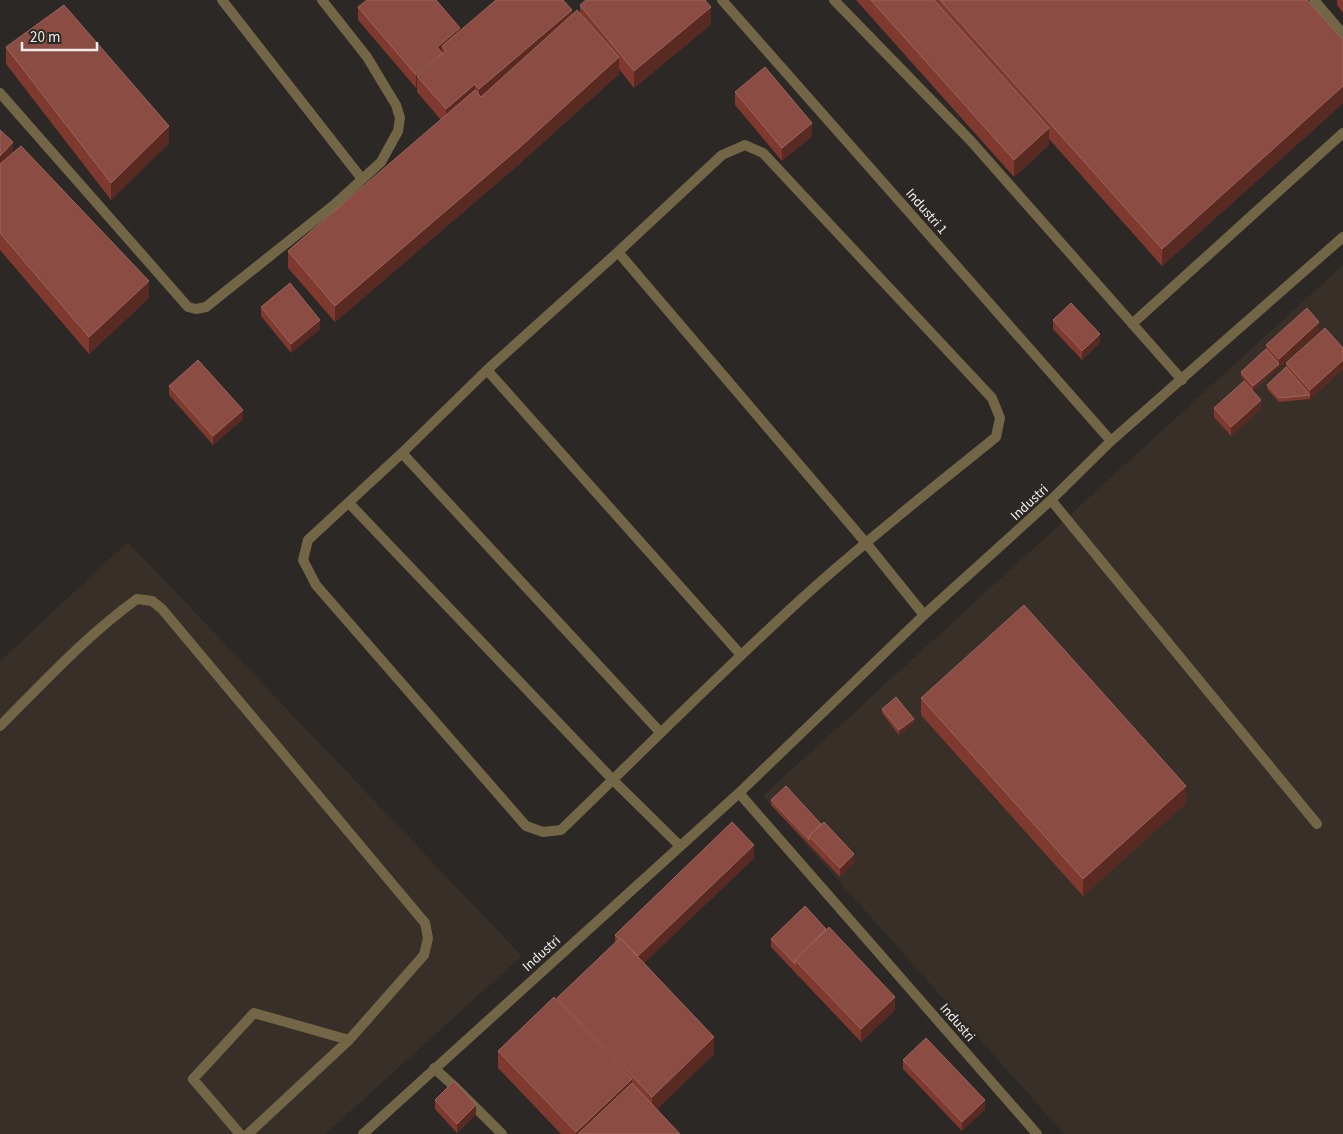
<svg xmlns="http://www.w3.org/2000/svg" width="1343" height="1134" viewBox="0 0 1343 1134" font-family="'Source Sans 3',sans-serif">
	<style>
		.built { fill: #382f28 }
		.lines { fill: none; stroke-linecap: round; stroke-linejoin: round }
		.lane { stroke: #736647; stroke-width: 10 }
		.wall { fill: #7f392e }
		.shaded-wall { fill: #582a22 }
		.building { fill: #8b4c43; stroke: #9b665d }
		.labels { text-anchor: middle; stroke-width: 5; stroke-linejoin: round; paint-order: stroke }
		.street-label { font-size: 14px; fill: #f0eeec; stroke: #2c2825 }
	</style>
	<rect width="100%" height="100%" fill="#2c2825"/>
	<path class="built" d="M1343 265V1134H1064L763 796Z
		M128 542 522 956 325 1134H0V661Z"/>
	<g class="lines">
		<path class="lane" d="M222 0 362 179
			M722 0 1111 441
			M834 0 970 140 1182 380
			M1314 0 1343 34
			M0 93 188 307 196 309 206 307 334 205 381 162 398 131 400 118 396 105 367 57 322 0
			M618 252 722 155 745 145 763 153 992 398 1000 418 996 437C933 488 869 538 809 592 724 669 644 750 561 830L543 832 526 826 316 585 303 560 308 540 402 453 487 370 618 252 866 543 924 615
			M1132 324 1343 133
			M487 370 741 655
			M402 453 660 732
			M1051 500 1317 824
			M349 503 613 780 680 846
			M0 726C44 682 87 635 137 599L152 601 162 609 425 923 428 938 424 955 349 1040 248 1134
			M739 793 1037 1134
			M434 1068 456 1088 502 1134
			M240 1134 193 1079 254 1013 349 1040
			M363 1134 739 793 924 615 1051 500 1111 441 1343 237"/>
	</g>
	<path class="wall" d="M856 0H1307L1343 40V103L1162 266 1049 139V145L1014 177Z
		M1337 0H1343V13L1337 5Z
		M580 5 711 24 634 88 619 69V74L519 164 335 322 288 268V251L441 120 417 92V87L416 88 358 20V7L460 31 580 13Z
		M6 47 169 143 111 200 6 64Z
		M735 92 812 136 782 161 735 105Z
		M0 130 13 153 149 298 89 354 0 250Z
		M261 307 320 329 291 353 261 316Z
		M1053 320 1100 342 1082 360 1053 329Z
		M1319 331 1253 391 1241 376V372L1266 349V345Z
		M1343 348V369L1310 399 1279 402 1267 389V385L1286 367V363Z
		M169 386 243 419 213 445 169 395Z
		M1214 408 1261 409 1231 436 1214 417Z
		M921 698 1186 803 1083 896 921 715Z
		M882 709 914 723 899 735 882 713Z
		M771 800 821 824 854 862 840 877 771 805Z
		M754 858 644 963 714 1054 657 1109 680 1134H561L498 1068V1051L557 1001V998L615 943V935Z
		M771 939 895 1010 861 1042 771 947Z
		M903 1060 985 1109 962 1131 903 1069Z
		M435 1100 476 1114 457 1133 435 1109Z"/>
	<path class="shaded-wall" d="M711 7V24L634 88V71Z
		M572 10V27L479 106V89Z
		M460 28V41L446 51 442 46V56L417 76V87L416 88V75L437 47Z
		M619 57V74L519 164 335 322V306Z
		M475 84V101L446 126V109Z
		M1343 86V103L1162 266V249Z
		M812 123V136L782 161V148Z
		M169 126V143L111 200V183Z
		M1049 128V145L1014 177V160Z
		M13 142V155L0 169V156Z
		M149 281V298L89 354V337Z
		M320 320V329L291 353V344Z
		M1319 322V331L1253 391V386L1279 364V359Z
		M1100 334V342L1082 360V351Z
		M1343 360V369L1310 399V390Z
		M1261 400V409L1231 436V427Z
		M243 410V419L213 445V436Z
		M914 719V723L899 735V730Z
		M1186 786V803L1083 896V879Z
		M754 845V858L636 971V958Z
		M854 854V862L840 877V868Z
		M895 997V1010L861 1042V1029Z
		M714 1037V1054L652 1114V1097Z
		M632 1079V1095L591 1134H576V1132Z
		M985 1100V1109L962 1131V1122Z
		M476 1105V1114L457 1133V1124Z"/>
	<path class="building" d="M367 0H436L460 28 437 47 442 53 416 75 358 7Z
		M496 0H563L572 10 479 89 475 84 446 109 417 76 446 51 442 46Z
		M586 0H705L711 7 634 71 580 5Z
		M871 0H934L1049 128 1014 160Z
		M940 0H1307L1343 40V86L1162 249Z
		M64 5 169 126 111 183 6 47Z
		M577 10 619 57 519 148 335 306 288 251 475 90 481 97Z
		M765 67 812 123 782 148 735 92Z
		M0 130 13 142 0 156Z
		M21 146 149 281 89 337 0 233V164Z
		M290 283 320 320 291 344 261 307Z
		M1071 303 1100 334 1082 351 1053 320Z
		M1307 308 1319 322 1279 359 1266 345Z
		M1325 328 1343 348V360L1310 390 1286 363Z
		M1266 349 1279 364 1253 386 1241 372Z
		M198 360 243 410 213 436 169 386Z
		M1286 367 1310 395 1279 398 1267 385Z
		M1244 381 1261 400 1231 427 1214 408Z
		M1024 605 1186 786 1083 879 921 698Z
		M896 697 914 719 899 730 882 709Z
		M786 786 821 824 809 836V840L771 800Z
		M732 822 754 845 638 956 620 938 619 939 615 935Z
		M824 822 854 854 840 868 809 836Z
		M805 906 826 929 795 960V964L771 939Z
		M829 927 895 997 861 1029 795 960Z
		M620 938 714 1037 652 1097 557 998Z
		M554 997 632 1079 576 1132 498 1051Z
		M926 1038 985 1100 962 1122 903 1060Z
		M454 1081 476 1105 457 1124 435 1100Z
		M632 1083 680 1134H578Z"/>
	<g class="labels">
		<g class="street-label">
			<text transform="translate(927 211) rotate(49)" y="5">Industri 1</text>
			<text transform="translate(1029 502) rotate(-43)" y="5">Industri</text>
			<text transform="translate(541 953) rotate(-42)" y="5">Industri</text>
			<text transform="translate(958 1022) rotate(49)" y="5">Industri</text>
		</g>
	</g>
	<path d="M22 42v8h75v-8" fill="none" stroke="#f0eeec" stroke-width="2.5"/>
	<text x="30" y="42" font-size="15" fill="#f0eeec" stroke="#2c2825" stroke-width="4" paint-order="stroke">20 m</text>
</svg>
